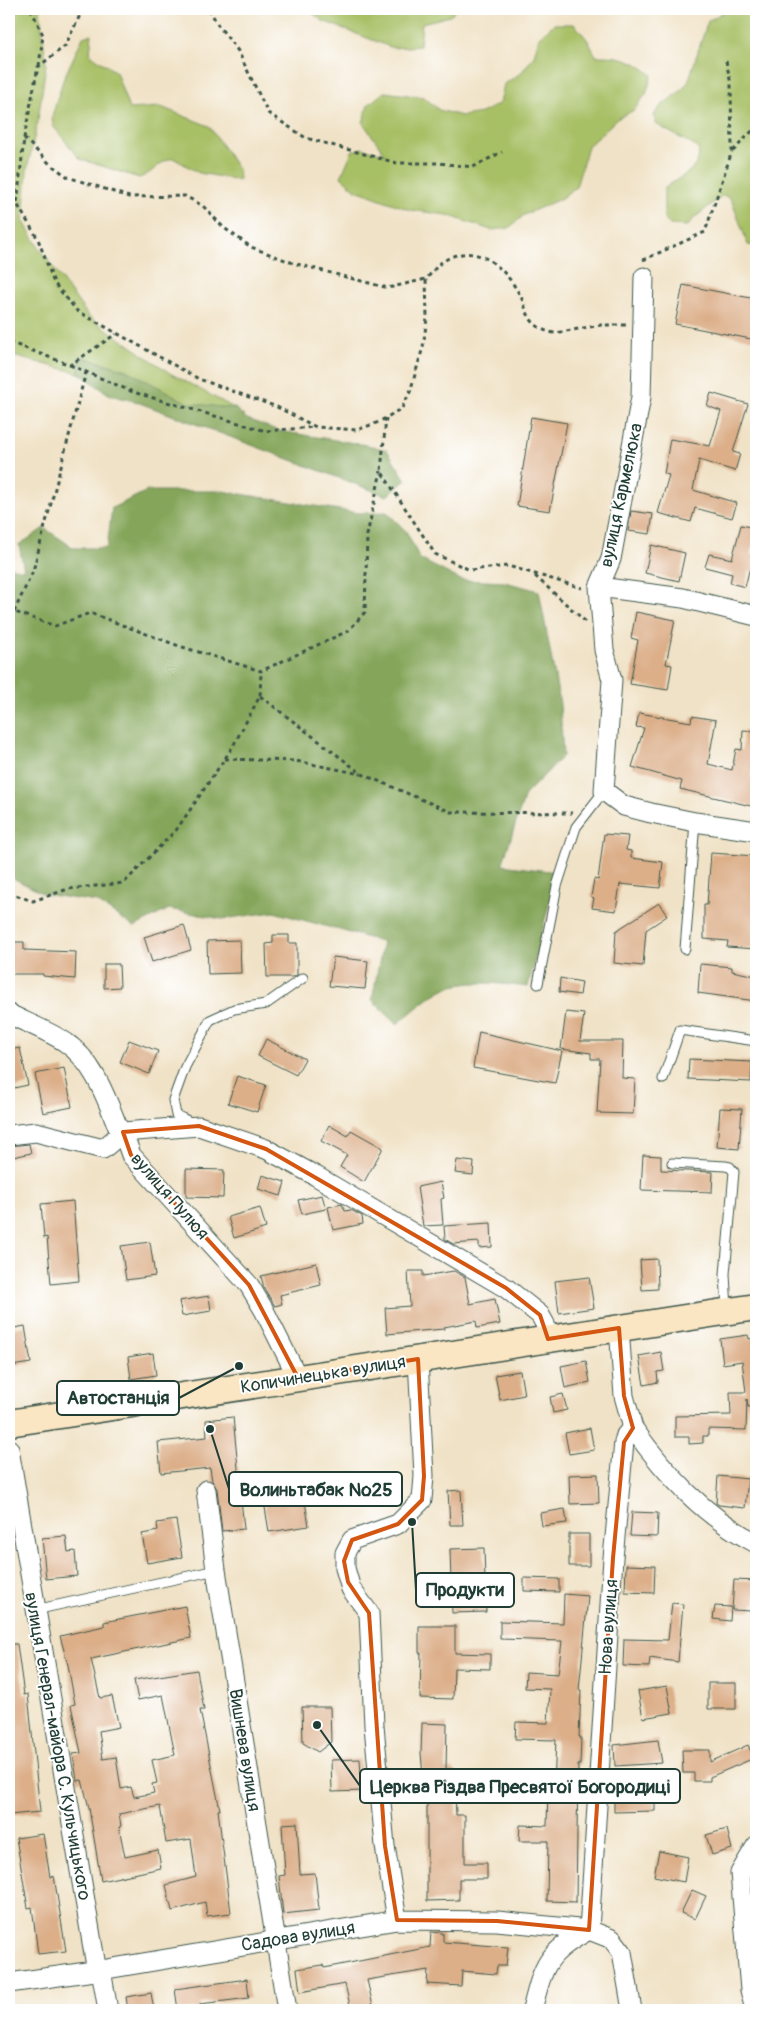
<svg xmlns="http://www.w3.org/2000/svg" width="765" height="2019" viewBox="0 0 765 2019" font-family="Pangolin,sans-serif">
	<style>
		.green { fill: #a7bf65; stroke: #637e4c }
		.forest { fill: #85a65a; stroke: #527247 }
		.building { fill: #dcaf89 }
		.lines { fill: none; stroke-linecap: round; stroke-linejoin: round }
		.service-casing { stroke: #3e564a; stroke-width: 11 }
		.minor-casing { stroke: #3e564a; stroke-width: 21 }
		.secondary-casing { stroke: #3e564a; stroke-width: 29 }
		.path { stroke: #3e564a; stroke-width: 3; stroke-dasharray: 4 4; stroke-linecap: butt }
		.service { stroke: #fff; stroke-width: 9 }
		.minor { stroke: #fff; stroke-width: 19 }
		.secondary { stroke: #fbe6c4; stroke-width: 26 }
		.marked { fill: none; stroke: #d45610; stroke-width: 4; stroke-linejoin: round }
		.labels { text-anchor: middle; stroke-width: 4; stroke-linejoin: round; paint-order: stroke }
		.street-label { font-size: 18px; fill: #1f3d34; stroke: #fff }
		.leader { fill: none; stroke: #1f3d34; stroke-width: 2 }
		.callout-dot { fill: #1f3d34; stroke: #fff; stroke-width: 2 }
		.callout { fill: #fff; stroke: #1f3d34; stroke-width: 2 }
		.callout-label { font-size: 19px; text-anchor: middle; font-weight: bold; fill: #1f3d34 }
	</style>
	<rect width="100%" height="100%" fill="#fff"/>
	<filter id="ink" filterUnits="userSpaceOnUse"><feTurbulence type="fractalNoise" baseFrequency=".02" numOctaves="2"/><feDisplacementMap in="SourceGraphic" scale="10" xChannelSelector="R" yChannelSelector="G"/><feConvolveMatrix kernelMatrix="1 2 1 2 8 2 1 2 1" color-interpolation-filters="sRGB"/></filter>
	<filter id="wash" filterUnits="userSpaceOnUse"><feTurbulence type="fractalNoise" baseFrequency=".0096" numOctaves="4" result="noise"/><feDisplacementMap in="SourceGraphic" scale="20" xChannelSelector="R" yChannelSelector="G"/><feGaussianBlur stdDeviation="1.12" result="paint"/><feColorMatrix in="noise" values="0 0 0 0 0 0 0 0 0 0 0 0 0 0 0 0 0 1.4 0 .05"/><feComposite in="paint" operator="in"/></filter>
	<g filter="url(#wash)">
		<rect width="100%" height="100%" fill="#f0e2c6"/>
		<path class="green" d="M9 9H40L46 64 38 120 27 170 23 220 39 248 89 317 170 373 236 409 188 403 126 370 80 356 79 373 9 355Z
			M307 9H457L450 16 422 23 420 46 393 48 323 21Z
			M756 9V246L748 245 731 199 723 195 693 219 688 226 670 225 664 218V189C678 176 703 171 698 148L656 124 654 115C663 100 680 96 688 82L708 21 727 10Z
			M554 24H574L587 39 596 56C621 56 632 58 652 75L646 94 634 110 617 119 588 146 576 187 560 199 524 215 509 228 491 230 447 215 410 210 356 190 341 177 352 151 362 148 385 154 363 123 368 105 384 92 424 97 439 110 462 116 481 113 500 103 504 84 521 73 534 56 539 37Z
			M92 34 90 54 116 72 129 109 161 107 209 126 238 169 239 180 199 173 173 158C159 161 153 174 139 178L80 159 53 126 52 117 63 80 83 37Z"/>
		<path class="forest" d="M80 356 126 370 188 403 236 409 247 419 279 431 367 445 387 450 406 480 387 496 137 402 110 395 79 373Z
			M147 491H222L358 513 387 512 406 531 420 559 461 580 505 582 539 591 560 704 563 756 525 795 502 865 557 872 528 987C502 984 464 978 440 991 425 1000 411 1013 397 1024L372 1000 383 942 274 912 222 919 169 909 134 927 97 902 44 894 9 876 14 837 9 834V567L24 570 19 545 44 528 74 548H107L112 508Z"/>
		<g id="blocks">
			<path class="building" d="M683 285 756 299V340L675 324Z
				M711 393 748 404 733 452 740 454 735 471 699 460 693 490 737 503 732 518 695 508 691 522 658 513 669 475 664 474 670 439 710 446 721 411 707 406Z
				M531 417 567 423 550 511 517 506Z
				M631 511 653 514 650 534 628 531Z
				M741 525 756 528 751 555 756 557V573L749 571 745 587 730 583 732 574 705 567 709 554 732 559Z
				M651 545 685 553 679 581 645 573Z
				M636 612 675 620 666 664 672 665 668 690 630 684 638 640 631 638Z
				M639 713 691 722 692 716 716 720 708 764 732 770 736 749 742 750 743 730 756 731V750L751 777 756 778 755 807 680 789 682 781 632 767 644 728 636 727Z
				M604 834 628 836 626 850 631 851V858L663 862 660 888 620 884 616 911 592 908 594 898 591 897 594 879 598 880Z
				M711 853 756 856V949L727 947 728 941 704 939V905H707Z
				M659 903 667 916 646 930 643 966 614 963 616 931Z
				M184 925 191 950 152 962 144 937Z
				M273 935H289V943H297V975L294 977H267L266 944 273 943Z
				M240 940 241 973 208 974 207 941Z
				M9 942H24V950L76 952 75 979 43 976V974H9Z
				M333 957 368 961 365 989 329 986Z
				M104 964H119L120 987 104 988Z
				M700 964 732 967V971L756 976V1001L698 993Z
				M560 978 582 982 580 995 559 992Z
				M566 1012 584 1014 580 1041H623L622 1078 635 1079 633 1114 597 1113 600 1059H591V1053L561 1049Z
				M479 1032 562 1051 555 1083 473 1068Z
				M266 1039 305 1059 296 1075 258 1056Z
				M129 1040 158 1051 149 1074 120 1062Z
				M20 1048 28 1085 14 1088 11 1070 9 1071V1050Z
				M689 1059 752 1062 751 1082 688 1079Z
				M64 1068 72 1107 43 1113 35 1074Z
				M237 1076 266 1085 257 1112 228 1103Z
				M720 1108 742 1109 739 1149 717 1147Z
				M329 1125 348 1136 351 1130 383 1148 364 1182 340 1167 347 1155 321 1141Z
				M29 1144 31 1153 9 1158V1146Z
				M643 1155 661 1156V1170L713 1172 712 1192 641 1190Z
				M457 1160 474 1162 473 1175 455 1173Z
				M186 1169 224 1170 223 1198 186 1197Z
				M262 1175 285 1182 281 1196 258 1189Z
				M441 1182 444 1198 441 1199 443 1225 423 1226 417 1187Z
				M322 1195 326 1209 302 1214 298 1200Z
				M73 1201 79 1281 51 1284 47 1237 44 1238 41 1204Z
				M342 1204 345 1211 351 1210 362 1216 363 1224 333 1230 328 1207Z
				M260 1208 266 1228 234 1238 228 1217Z
				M491 1223 492 1247 479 1248V1242L453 1244 445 1239 444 1226Z
				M150 1242 155 1276 126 1280 121 1246Z
				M657 1259 658 1289 642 1290 640 1260Z
				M316 1263 321 1285 280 1295 282 1304 275 1306 264 1288 261 1276Z
				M408 1271H423V1276L454 1271 465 1277 470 1304 495 1299 500 1324 477 1328 476 1321 444 1327V1329L387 1334 385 1308 410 1306Z
				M589 1277 594 1308 559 1313 555 1281Z
				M209 1296 211 1311 182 1316 179 1301Z
				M25 1326 31 1363 11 1366 9 1329Z
				M748 1335 749 1339 756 1338V1406L748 1407 747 1399 746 1430 708 1429V1436H703V1443L689 1444V1437H675V1416L731 1415 730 1392H746L742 1361 723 1364 720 1339Z
				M661 1352 664 1371 657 1372 658 1382 644 1385 639 1356Z
				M153 1353 156 1375 131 1379 128 1357Z
				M586 1361 590 1382 565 1388 561 1366Z
				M520 1371 524 1395 500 1400 495 1375Z
				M563 1394 567 1410 553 1413 550 1397Z
				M233 1417 244 1529 222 1531 217 1489 212 1481 210 1468 161 1473 158 1442 207 1437 206 1420Z
				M590 1428 594 1450 569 1454 565 1433Z
				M598 1474 599 1503 570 1504 569 1475Z
				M718 1476 748 1479 745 1508 719 1505 716 1503Z
				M303 1489 309 1526 269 1532 263 1495Z
				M461 1490 463 1525H450L448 1491Z
				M565 1509 567 1523 542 1526 540 1513Z
				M632 1512 658 1513 657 1537 630 1536Z
				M176 1520 182 1557 147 1563 142 1534 158 1531 157 1523Z
				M569 1534H589V1566H569Z
				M66 1536 68 1552 75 1551 77 1576 46 1579 42 1538Z
				M484 1548 486 1612 452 1613 450 1549Z
				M626 1565 655 1566 654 1593 625 1592Z
				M524 1578 559 1579V1592L524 1591Z
				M734 1580 756 1581V1604L753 1603 752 1611 732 1610Z
				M564 1594 588 1596 579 1690H581L579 1737H581L580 1765H578L576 1902 547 1901 548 1841H519L520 1825 547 1826 548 1787H554L556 1740 515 1739 516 1722 548 1723 550 1689 525 1688 526 1672 558 1674 562 1641 500 1639V1621L563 1623Z
				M672 1603 683 1604 678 1662 650 1658 649 1667 623 1666 624 1639 668 1640Z
				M185 1606 191 1638 91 1659 100 1698 112 1696 119 1727 99 1731 103 1759 116 1757 121 1789 131 1787 134 1797 154 1793 152 1784 157 1783 152 1760 175 1755 163 1695 138 1700 134 1680 197 1670 204 1710H200L220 1810H218L231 1913 207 1916 205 1902 172 1911 166 1885 196 1877 191 1839 166 1843 160 1806 119 1814 121 1826 119 1827 125 1857 158 1850 161 1868 101 1881 89 1808 82 1780 77 1781 73 1754 81 1753 71 1705 75 1704 68 1665 60 1636 104 1626V1622Z
				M715 1606 731 1607 730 1621 713 1619Z
				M419 1626H455V1653L490 1654V1669L454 1668 453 1699 420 1698 421 1653H419Z
				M9 1644H17L24 1695 28 1694 40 1812 9 1815Z
				M708 1683H736V1709H708Z
				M667 1686 672 1713 643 1718 638 1691Z
				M302 1707H330L331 1742 318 1752 303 1743Z
				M422 1723 447 1724 446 1769H454L456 1815H465V1863H487V1879H459V1900L427 1901V1800H425L421 1753Z
				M658 1740 662 1763 615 1766 614 1745Z
				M748 1745 754 1758 710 1777V1781H694V1773H683L682 1750H710V1762Z
				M360 1759 362 1791 332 1792 331 1760Z
				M614 1790H655V1811L614 1812Z
				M297 1823 300 1874 315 1873 319 1910 283 1914 279 1876 285 1875 282 1824Z
				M727 1829 732 1849 712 1855 706 1835Z
				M43 1834 50 1877 54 1876 66 1951 38 1954 32 1907 28 1908 16 1838Z
				M659 1851 688 1857 684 1882 654 1876Z
				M692 1890 706 1896 695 1919 681 1913Z
				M431 1932 443 1933V1942L508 1947 506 1966H497L496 1974 462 1971 461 1986 427 1984 428 1970 367 1980 374 2010H351L345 1984 300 1992 297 1969 323 1965 324 1968 430 1947Z
				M247 1979 249 1998 200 2004 201 2009 178 2010 175 1989Z
				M151 1993 154 2010H128L126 1997Z"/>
		</g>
	</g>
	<g filter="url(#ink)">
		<use href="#blocks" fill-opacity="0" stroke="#3e564a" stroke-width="1"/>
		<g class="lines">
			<g class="service-casing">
				<path id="service" d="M685 949 695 822
					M538 984 557 886 576 827 604 791
					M663 1079 680 1030 756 1041
					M192 1123 176 1115 173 1100 185 1067 210 1020 234 1009 266 1004 303 978
					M672 1163 725 1166 730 1167 734 1172 725 1274 727 1309
					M35 1610 216 1570"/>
			</g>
			<g class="minor-casing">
				<path id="minor" d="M644 277 641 397 611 559 599 587 604 650 612 680 604 791 624 806 651 813 695 822 756 831
					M599 587 683 598 756 616
					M9 1014C27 1023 48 1031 65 1042 94 1061 107 1100 119 1130L123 1132 131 1155 249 1285 264 1310 298 1378
					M9 1135 36 1132 103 1149 123 1132 199 1126 266 1149 316 1176 506 1288 540 1315 545 1324 548 1339
					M633 1428C667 1476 704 1516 756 1543
					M9 1449 96 1966 101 1970 108 2010
					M206 1490 216 1570 287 2010
					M397 1920 385 1846 374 1726 369 1613 351 1589 345 1568V1553L352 1540 398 1524 422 1500 424 1476 418 1359
					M589 1930 613 1558 624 1442 626 1435 633 1428 624 1396 619 1328
					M9 1983 101 1970 397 1920 497 1921 589 1930 612 1939 622 1952 632 2010
					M532 2010C544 1963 546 1954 589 1930
					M755 2010 750 1990 740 1873 756 1846"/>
			</g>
			<g class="secondary-casing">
				<path id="secondary" d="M9 1423 756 1307"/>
			</g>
			<path class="path" d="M31 9 43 35 39 66
				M83 9 65 46 38 67 24 138 17 204 38 239 54 283 77 311 199 379 277 407 316 427 357 430 379 422 402 408 410 392 423 347 427 318 426 279C431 274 436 266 442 262 476 239 505 267 521 297 525 305 527 317 535 324 540 329 547 332 555 333L601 325H627
				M209 9 218 25 238 51 268 113 306 138 397 163H438L473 167 502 152
				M24 138 50 164 68 177 129 197 185 196 203 206 224 228 251 247 293 263 388 288 426 279
				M733 151 756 127
				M643 260 705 232 732 151 731 84 726 61
				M9 342 70 365 116 334
				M70 365 133 392 266 431 315 427
				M386 418 381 471 435 554 470 570 508 566 582 588
				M535 576 586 622
				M9 610 55 626 90 613 179 646 261 671 348 631 365 612 367 535 381 471
				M14 612 33 571 86 372
				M260 696 362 774 451 812 572 813
				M225 759 296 761 361 774
				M9 893 33 901 68 889 124 883 177 829 232 748 260 696 261 671"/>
			<use href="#service" class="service"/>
			<use href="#minor" class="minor"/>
			<use href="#secondary" class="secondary"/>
		</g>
	</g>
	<path class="marked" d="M199 1126 266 1149 506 1288 540 1315 548 1339 619 1328 624 1396 633 1428 624 1442 613 1558 589 1930 497 1921 397 1920 385 1846 369 1613 348 1582 344 1561 352 1540 398 1524 422 1500 424 1476 418 1359 298 1378 249 1285 131 1155 123 1132Z"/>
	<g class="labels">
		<g class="street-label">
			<text transform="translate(621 495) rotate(-78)" y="6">вулиця Кармелюка</text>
			<text transform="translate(170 1196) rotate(49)" y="6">вулиця Пулюя</text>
			<text transform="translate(323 1374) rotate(-9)" y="6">Копичинецька вулиця</text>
			<text transform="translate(608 1627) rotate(-86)" y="6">Нова вулиця</text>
			<text transform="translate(58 1746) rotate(80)" y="6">вулиця Генерал-майора С. Кульчицького</text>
			<text transform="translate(245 1750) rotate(81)" y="6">Вишнева вулиця</text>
			<text transform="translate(298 1936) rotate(-9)" y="6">Садова вулиця</text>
		</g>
	</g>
	<path class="leader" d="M239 1366L179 1398M210 1429L229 1489M412 1522L416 1590M317 1725L360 1786"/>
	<g class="callout-dot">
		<circle cx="239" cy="1366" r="5"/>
		<circle cx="210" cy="1429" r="5"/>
		<circle cx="412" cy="1522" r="5"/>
		<circle cx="317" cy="1725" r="5"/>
	</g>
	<g class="callout">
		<rect x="57" y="1381" width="122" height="34" rx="5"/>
		<rect x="229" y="1472" width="173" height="34" rx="5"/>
		<rect x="416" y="1573" width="98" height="34" rx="5"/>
		<rect x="360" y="1769" width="320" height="34" rx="5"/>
	</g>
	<g class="callout-label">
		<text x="118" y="1404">Автостанція</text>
		<text x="316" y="1496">Волиньтабак №25</text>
		<text x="465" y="1596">Продукти</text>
		<text x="520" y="1793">Церква Різдва Пресвятої Богородиці</text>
	</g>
	<rect width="765" height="2019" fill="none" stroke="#fff" stroke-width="30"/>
</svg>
